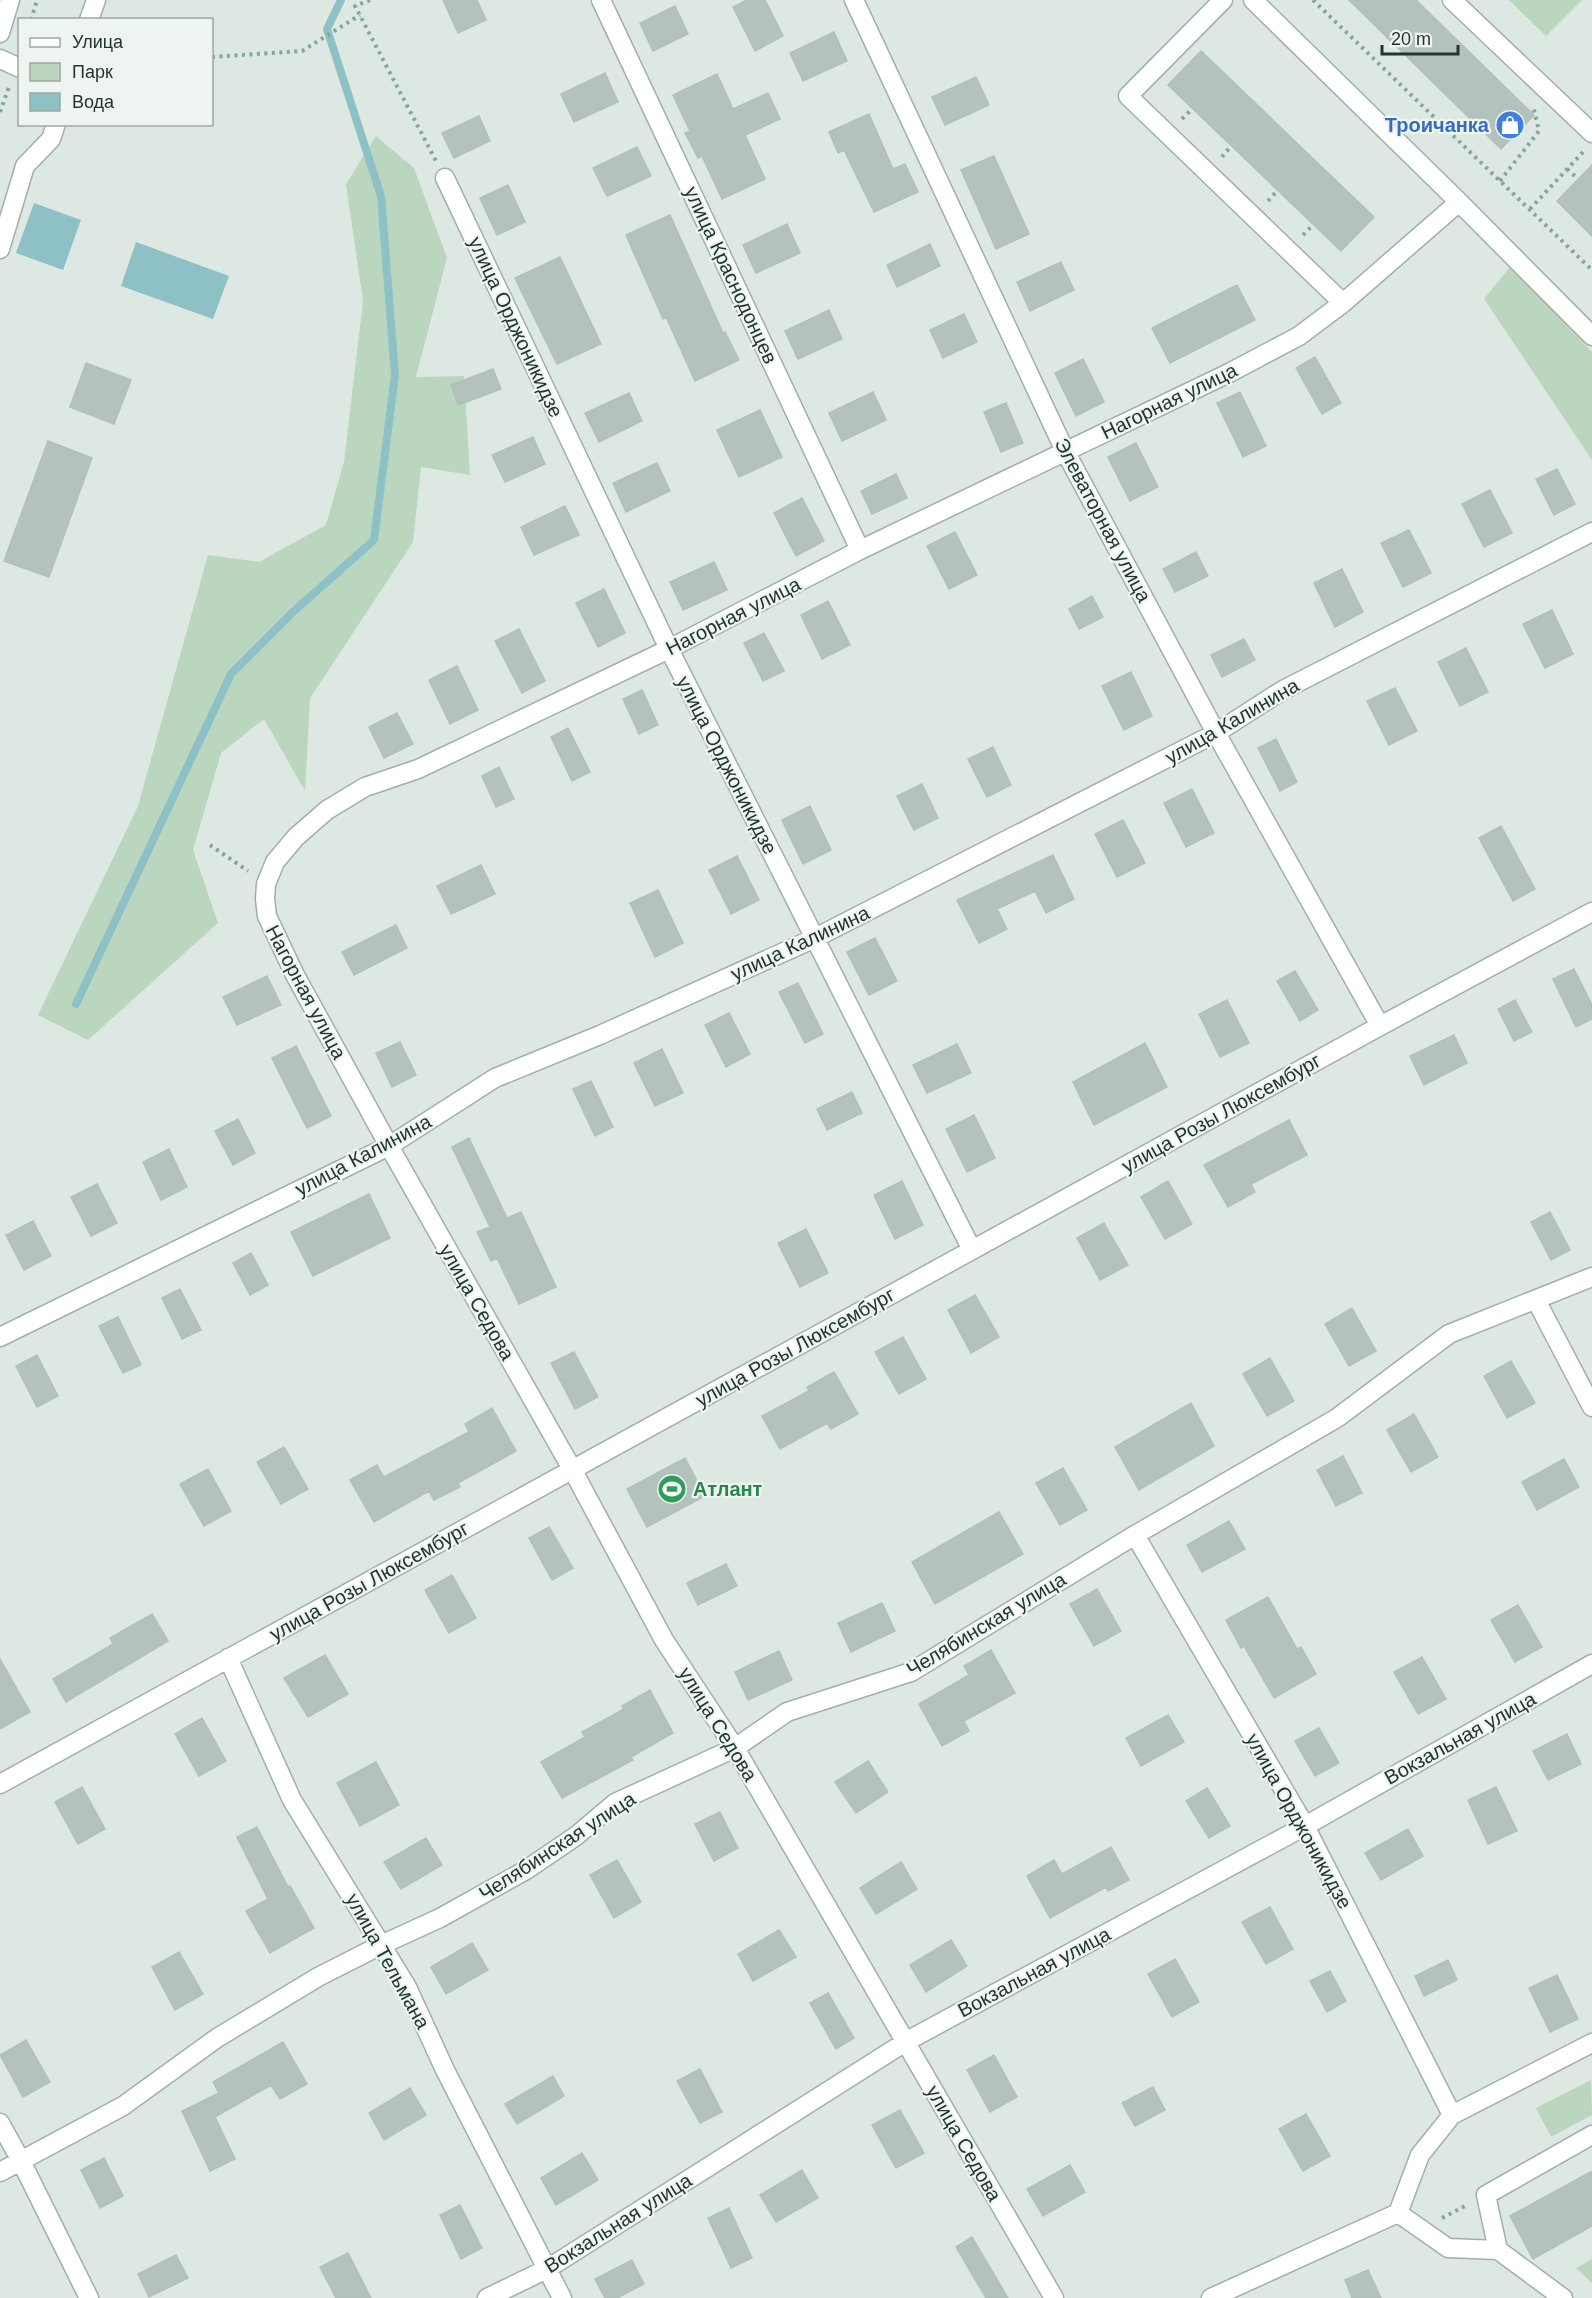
<svg xmlns="http://www.w3.org/2000/svg" width="1592" height="2298" viewBox="0 0 1592 2298" font-family="Helvetica,sans-serif">
	<style>
		.green { fill: #bad6bf }
		.water { fill: #8dc1c6 }
		.lines { fill: none; stroke-linecap: round; stroke-linejoin: round }
		.stream { stroke: #8dc1c6; stroke-width: 8 }
		.building { fill: #b4c2bc; stroke: #b2c0b9; stroke-width: 1.5 }
		.minor-casing { stroke: #a2afa9; stroke-width: 21 }
		.path { stroke: #83a799; stroke-width: 4; stroke-dasharray: 3 4.5; stroke-linecap: butt }
		.minor { stroke: #fff; stroke-width: 18 }
		.labels { text-anchor: middle; stroke-width: 4.5; stroke-linejoin: round; paint-order: stroke }
		.shop-label { font-size: 20px; font-weight: bold; fill: #366cbe; stroke: #eef5f1; text-anchor: end }
		.street-label { font-size: 20px; fill: #22352f; stroke: #eef5f1 }
		.leisure-label { font-size: 20px; font-weight: bold; fill: #27864d; stroke: #eef5f1; text-anchor: start }
	</style>
	<rect width="100%" height="100%" fill="#dee8e3"/>
	<path class="green" d="M1509 0H1582L1546 36Z
		M376 136 414 168 447 258 416 377 464 376 470 475 421 467 413 542 310 698 305 791 264 719 221 753 193 850 218 923 88 1040 38 1015 138 806 208 555 259 562 326 525 344 462 363 301 346 184Z
		M1510 267 1592 352V460L1484 299Z
		M1591 2080 1592 2115 1551 2137 1536 2108Z
		M1592 2259V2283L1576 2268Z"/>
	<path class="water" d="M34 203 81 220 63 270 16 253Z
		M136 242 229 276 213 319 121 286Z"/>
	<g class="lines">
		<path class="stream" d="M76 1004 231 674 294 611 374 540 395 375 381 196 327 29 341 0"/>
	</g>
	<path class="building" d="M443 0H477L486 20 458 33Z
		M747 0H765L783 36 755 51 733 7Z
		M1349 0H1416L1534 115 1501 149Z
		M675 6 688 34 653 51 640 23Z
		M834 32 847 61 803 81 790 53Z
		M1201 51 1374 217 1341 251 1168 85Z
		M605 73 618 102 574 122 561 94Z
		M717 74 733 109 768 93 780 119 745 135 765 179 722 199 702 156 698 158 685 133 690 131 673 95Z
		M976 77 989 105 945 125 932 97Z
		M869 114 893 169 905 164 918 192 874 212 844 150 838 153 829 132Z
		M479 116 490 141 454 158 442 133Z
		M637 147 651 176 607 196 593 168Z
		M994 156 1029 234 996 249 961 170Z
		M1592 165V236L1557 201Z
		M508 185 525 222 497 235 480 198Z
		M670 215 723 333 725 332 739 360 695 381 666 317 663 319 626 235Z
		M787 224 800 253 756 273 743 245Z
		M930 244 940 266 897 287 887 265Z
		M560 257 601 344 557 364 515 278Z
		M1061 262 1074 290 1030 311 1017 282Z
		M1237 285 1255 320 1170 363 1152 328Z
		M829 310 842 339 798 359 785 331Z
		M964 314 977 342 943 358 930 330Z
		M1315 357 1341 403 1322 414 1296 368Z
		M1083 359 1104 402 1076 416 1055 373Z
		M86 363 131 380 114 424 70 407Z
		M493 369 501 389 458 405 451 385Z
		M873 392 886 420 842 441 829 413Z
		M1240 392 1266 446 1243 457 1217 403Z
		M629 393 642 421 599 442 585 413Z
		M1006 403 1023 443 1001 452 984 412Z
		M760 410 782 457 739 477 717 430Z
		M533 437 545 464 505 482 492 455Z
		M48 441 92 458 49 577 4 561Z
		M1136 443 1158 487 1130 501 1108 457Z
		M657 463 670 491 626 512 613 483Z
		M1557 469 1575 504 1554 515 1536 479Z
		M896 474 907 498 872 514 861 491Z
		M1490 490 1512 533 1484 547 1462 504Z
		M802 498 824 541 796 556 774 513Z
		M565 506 579 535 534 555 521 527Z
		M1409 530 1431 573 1403 587 1381 543Z
		M955 532 977 575 949 589 927 546Z
		M1196 552 1208 576 1175 592 1163 569Z
		M714 562 727 590 683 610 670 582Z
		M1342 569 1363 612 1335 627 1314 583Z
		M604 589 625 633 598 647 576 603Z
		M1092 596 1103 617 1079 629 1069 609Z
		M828 601 850 645 822 659 801 615Z
		M1552 610 1573 654 1545 668 1523 624Z
		M519 629 545 681 522 693 495 641Z
		M764 633 784 671 763 681 744 643Z
		M1244 639 1255 660 1222 677 1211 655Z
		M1466 648 1488 692 1460 706 1438 662Z
		M457 666 478 710 450 724 429 680Z
		M1131 672 1152 716 1124 730 1102 686Z
		M1395 688 1417 731 1389 745 1367 701Z
		M642 690 658 725 639 734 623 699Z
		M397 713 413 744 384 758 369 727Z
		M568 728 590 772 572 781 551 737Z
		M1276 739 1297 782 1280 791 1258 748Z
		M993 747 1011 785 987 797 968 759Z
		M499 767 514 799 496 807 482 776Z
		M922 784 938 818 914 830 897 796Z
		M1192 789 1214 833 1186 847 1164 803Z
		M810 806 831 850 803 864 782 820Z
		M1123 820 1145 863 1117 877 1095 834Z
		M1501 826 1535 889 1513 901 1479 838Z
		M1053 855 1074 899 1046 913 1035 891 997 909 1007 929 979 943 957 900Z
		M737 856 759 900 731 914 709 870Z
		M481 865 495 894 451 914 437 886Z
		M658 890 683 943 655 957 630 903Z
		M396 925 407 948 354 975 342 952Z
		M875 938 897 981 869 995 847 952Z
		M1574 969 1592 1005V1019L1576 1027 1553 979Z
		M1295 971 1318 1010 1300 1021 1277 981Z
		M267 976 281 1005 237 1025 223 997Z
		M798 983 823 1034 805 1043 779 992Z
		M1227 1000 1249 1043 1220 1057 1199 1014Z
		M1515 1000 1532 1032 1514 1041 1498 1009Z
		M729 1013 750 1054 726 1067 705 1025Z
		M1454 1035 1467 1063 1424 1085 1410 1056Z
		M400 1042 416 1075 392 1087 376 1053Z
		M1145 1043 1167 1087 1094 1125 1073 1082Z
		M957 1044 971 1073 927 1093 913 1065Z
		M296 1046 331 1116 307 1128 272 1058Z
		M662 1049 683 1093 655 1106 634 1063Z
		M591 1081 613 1127 595 1136 573 1089Z
		M852 1092 862 1113 827 1130 817 1109Z
		M974 1115 995 1158 967 1172 946 1129Z
		M238 1119 255 1153 233 1165 215 1131Z
		M1289 1120 1307 1155 1251 1184 1255 1192 1228 1207 1204 1165Z
		M469 1138 507 1218 521 1212 556 1287 519 1304 497 1258 491 1261 477 1232 490 1227 452 1147Z
		M169 1149 187 1187 161 1200 143 1162Z
		M902 1181 923 1225 895 1239 874 1195Z
		M1168 1181 1192 1224 1165 1239 1141 1197Z
		M97 1184 117 1223 91 1236 71 1197Z
		M369 1194 390 1238 313 1276 291 1232Z
		M1550 1212 1570 1250 1551 1260 1531 1222Z
		M33 1221 51 1256 24 1270 6 1235Z
		M1104 1223 1128 1265 1100 1280 1077 1238Z
		M806 1229 828 1273 800 1287 778 1243Z
		M251 1253 268 1285 250 1295 233 1263Z
		M180 1289 201 1330 182 1339 162 1298Z
		M975 1295 999 1337 971 1353 948 1310Z
		M1352 1308 1376 1351 1349 1366 1325 1324Z
		M118 1317 141 1365 123 1373 99 1326Z
		M903 1337 926 1379 899 1394 875 1352Z
		M574 1352 598 1397 575 1409 551 1363Z
		M37 1355 58 1396 37 1407 16 1366Z
		M1270 1358 1294 1401 1267 1416 1243 1374Z
		M1511 1361 1535 1403 1507 1418 1484 1376Z
		M834 1372 858 1414 831 1429 827 1423 780 1449 762 1416 809 1391 807 1387Z
		M1191 1403 1214 1446 1139 1490 1115 1447Z
		M492 1408 516 1451 458 1483 460 1487 434 1500 429 1491 374 1522 350 1480 377 1465 384 1477 469 1432 465 1424Z
		M1414 1414 1438 1457 1411 1472 1387 1430Z
		M284 1447 308 1489 281 1504 257 1462Z
		M1343 1456 1362 1493 1336 1506 1317 1470Z
		M685 1458 705 1496 647 1527 627 1489Z
		M1564 1459 1579 1487 1537 1510 1522 1482Z
		M1063 1468 1087 1510 1060 1525 1036 1483Z
		M208 1469 231 1511 204 1526 180 1484Z
		M999 1512 1023 1554 935 1604 912 1562Z
		M1229 1521 1245 1549 1202 1572 1187 1545Z
		M549 1527 573 1568 552 1580 529 1538Z
		M726 1564 737 1586 698 1605 687 1583Z
		M452 1575 476 1618 449 1633 425 1590Z
		M1097 1589 1121 1631 1094 1646 1070 1604Z
		M1268 1597 1297 1649 1301 1647 1316 1674 1274 1698 1244 1646 1241 1648 1226 1620Z
		M882 1603 895 1631 851 1652 838 1623Z
		M1518 1605 1542 1647 1515 1662 1491 1620Z
		M152 1614 168 1641 66 1702 53 1679 113 1644 110 1638Z
		M991 1650 1015 1693 964 1721 969 1731 942 1746 919 1704 969 1675 964 1666Z
		M779 1651 792 1680 748 1700 735 1672Z
		M325 1655 348 1694 308 1717 284 1678Z
		M1422 1657 1446 1699 1418 1714 1394 1672Z
		M0 1659 30 1712 0 1729Z
		M650 1690 673 1733 631 1757 633 1760 562 1798 541 1762 585 1737 582 1732 624 1709 622 1706Z
		M1168 1715 1184 1742 1141 1766 1126 1738Z
		M202 1718 226 1761 199 1776 175 1734Z
		M1319 1728 1339 1763 1315 1776 1295 1741Z
		M1567 1734 1581 1764 1548 1780 1533 1751Z
		M868 1761 888 1792 856 1813 835 1782Z
		M376 1762 399 1805 360 1826 337 1783Z
		M82 1787 105 1829 78 1844 55 1802Z
		M1496 1787 1517 1831 1488 1844 1468 1800Z
		M1207 1788 1230 1826 1209 1838 1186 1801Z
		M720 1812 738 1848 714 1861 695 1824Z
		M257 1827 288 1887 290 1886 314 1928 270 1953 246 1911 268 1899 237 1837Z
		M1408 1829 1423 1856 1381 1880 1365 1853Z
		M426 1838 442 1865 401 1889 384 1862Z
		M1111 1847 1129 1880 1108 1891 1106 1887 1050 1918 1027 1876 1054 1860 1062 1874Z
		M617 1860 641 1902 614 1918 590 1875Z
		M901 1862 917 1889 876 1914 860 1888Z
		M1270 1907 1293 1949 1266 1964 1242 1922Z
		M779 1930 796 1957 753 1981 738 1954Z
		M951 1940 967 1966 926 1992 910 1965Z
		M472 1943 488 1970 446 1994 431 1967Z
		M179 1952 203 1994 175 2010 152 1967Z
		M1175 1959 1199 2002 1172 2017 1148 1974Z
		M1448 1960 1457 1980 1424 1996 1415 1976Z
		M1330 1971 1346 2001 1327 2012 1310 1981Z
		M1557 1975 1578 2019 1550 2032 1529 1988Z
		M828 1993 854 2038 836 2049 810 2003Z
		M26 2040 50 2082 23 2097 0 2055Z
		M283 2042 307 2084 280 2099 271 2085 215 2117 235 2159 210 2171 182 2111 219 2093 213 2082Z
		M994 2055 1017 2097 990 2112 967 2070Z
		M700 2069 722 2112 700 2123 677 2081Z
		M553 2076 564 2096 517 2124 505 2104Z
		M1153 2087 1165 2110 1135 2126 1122 2103Z
		M410 2088 426 2115 384 2140 369 2113Z
		M900 2110 924 2153 896 2168 872 2125Z
		M1306 2114 1330 2156 1303 2171 1279 2129Z
		M582 2153 598 2180 556 2205 541 2178Z
		M104 2158 123 2196 100 2208 81 2170Z
		M1070 2165 1085 2192 1043 2216 1027 2189Z
		M802 2170 818 2198 776 2222 760 2195Z
		M1592 2171V2226L1533 2259 1510 2216Z
		M460 2205 482 2248 461 2259 440 2215Z
		M729 2208 752 2258 731 2268 708 2218Z
		M972 2237 1008 2298H986L956 2247Z
		M348 2253 371 2298H336L320 2267Z
		M176 2255 188 2278 149 2297 138 2274Z
		M632 2260 644 2284 617 2298H605L595 2279Z
		M1368 2270 1381 2298H1352L1345 2280Z"/>
	<g class="lines">
		<g class="minor-casing">
			<path id="minor" d="M601 0 860 550
				M854 0 1065 451 1216 733 1380 1026
				M1223 0 1128 96 1343 303
				M1253 0 1459 202 1592 336
				M1452 0 1592 133
				M89 20 96 0
				M0 33 10 0
				M0 59 20 68
				M445 178 669 649 972 1250
				M0 249 25 166 51 139 56 124
				M1536 1300 1592 1407
				M0 1337 389 1146 495 1078 600 1035 813 939 1216 733 1283 690 1592 532
				M1135 1535 1305 1826 1452 2115
				M228 1658 292 1800 407 1987 445 2070 562 2298
				M0 1784 1380 1026 1592 912
				M0 2123 21 2161 89 2298
				M0 2172 123 2106 217 2038 318 1977 381 1945 440 1918 526 1870 576 1836 615 1803 735 1748 787 1712 911 1672 1135 1535 1337 1418 1449 1334 1592 1277
				M1398 2213 1448 2248 1498 2250 1563 2298
				M1498 2250 1486 2195 1592 2135
				M487 2298 547 2269 907 2041 1305 1826 1592 1664
				M1054 2298 735 1748 664 1640 572 1469 389 1146 295 975 267 916 265 899 266 884 275 862 296 837 327 810 365 787 418 769 669 649 860 550 1229 373 1299 336 1343 303 1459 202
				M1211 2298 1398 2213 1420 2155 1452 2115 1592 2043"/>
		</g>
		<path class="path" d="M370 0 355 6 436 161
			M1313 0 1592 270
			M31 20 37 0
			M212 57 302 51 360 15
			M0 112 9 87
			M1182 119 1192 109
			M1222 157 1231 146
			M1567 169 1578 179
			M1500 181 1539 131 1533 106
			M1268 201 1277 191
			M1530 209 1583 152
			M1303 235 1313 225
			M210 845 248 871
			M1442 2218 1467 2205"/>
		<use href="#minor" class="minor"/>
	</g>
	<defs>
		<g id="shop-disc" transform="scale(1.5)"><circle r="9.5" fill="#3f7fe0" stroke="#eef5f1"/><path d="M-5-2.5h2.3a2.7 3.5 0 0 1 5.4 0H5L5.5 6h-11ZM-1.5-2.5h3a1.5 2.3 0 0 0-3 0Z" fill="#fff"/></g>
		<g id="stadium-disc" transform="scale(1.5)"><circle r="9.5" fill="#2e9e5b" stroke="#eef5f1"/><path d="M0-5a6.5 5 0 1 0 0 10a6.5 5 0 1 0 0-10ZM-3.5-1.8h7v3.6h-7Z" fill="#fff"/></g>
	</defs>
	<g fill-rule="evenodd">
		<use href="#shop-disc" x="1510" y="125"/>
		<use href="#stadium-disc" x="672" y="1489"/>
	</g>
	<g class="labels">
		<g class="shop-label">
			<text x="1489" y="132">Троичанка</text>
		</g>
		<g class="street-label">
			<text transform="translate(731 275) rotate(65)" y="7">улица Краснодонцев</text>
			<text transform="translate(516 327) rotate(65)" y="7">улица Орджоникидзе</text>
			<text transform="translate(1169 401) rotate(-26)" y="7">Нагорная улица</text>
			<text transform="translate(1103 520) rotate(62)" y="7">Элеваторная улица</text>
			<text transform="translate(733 616) rotate(-27)" y="7">Нагорная улица</text>
			<text transform="translate(1232 721) rotate(-30)" y="7">улица Калинина</text>
			<text transform="translate(727 765) rotate(63)" y="7">улица Орджоникидзе</text>
			<text transform="translate(800 943) rotate(-25)" y="7">улица Калинина</text>
			<text transform="translate(306 992) rotate(62)" y="7">Нагорная улица</text>
			<text transform="translate(1221 1113) rotate(-29)" y="7">улица Розы Люксембург</text>
			<text transform="translate(363 1155) rotate(-28)" y="7">улица Калинина</text>
			<text transform="translate(477 1302) rotate(60)" y="7">улица Седова</text>
			<text transform="translate(795 1347) rotate(-29)" y="7">улица Розы Люксембург</text>
			<text transform="translate(369 1581) rotate(-29)" y="7">улица Розы Люксембург</text>
			<text transform="translate(986 1624) rotate(-31)" y="7">Челябинская улица</text>
			<text transform="translate(718 1724) rotate(58)" y="7">улица Седова</text>
			<text transform="translate(1460 1738) rotate(-29)" y="7">Вокзальная улица</text>
			<text transform="translate(1299 1821) rotate(61)" y="7">улица Орджоникидзе</text>
			<text transform="translate(557 1846) rotate(-33)" y="7">Челябинская улица</text>
			<text transform="translate(388 1961) rotate(61)" y="7">улица Тельмана</text>
			<text transform="translate(1034 1972) rotate(-28)" y="7">Вокзальная улица</text>
			<text transform="translate(964 2143) rotate(60)" y="7">улица Седова</text>
			<text transform="translate(618 2223) rotate(-32)" y="7">Вокзальная улица</text>
		</g>
		<g class="leisure-label">
			<text x="693" y="1496">Атлант</text>
		</g>
	</g>
	<rect x="18" y="18" width="195" height="108" fill="#eef5f1" stroke="#9ca8a3" stroke-width="1.5"/>
	<rect x="30" y="38" width="30" height="9" fill="#ffffff" stroke="#9ca8a3" stroke-width="1.5"/>
	<text x="72" y="48" font-size="18" fill="#22352f">Улица</text>
	<rect x="30" y="63" width="30" height="18" fill="#bad6bf" stroke="#9ca8a3" stroke-width="1.5"/>
	<text x="72" y="78" font-size="18" fill="#22352f">Парк</text>
	<rect x="30" y="93" width="30" height="18" fill="#8dc1c6" stroke="#9ca8a3" stroke-width="1.5"/>
	<text x="72" y="108" font-size="18" fill="#22352f">Вода</text>
	<path d="M1382 45v9h76v-9" fill="none" stroke="#22352f" stroke-width="3"/>
	<text x="1391" y="45" font-size="18" fill="#22352f" stroke="#eef5f1" stroke-width="4.5" paint-order="stroke">20 m</text>
</svg>
